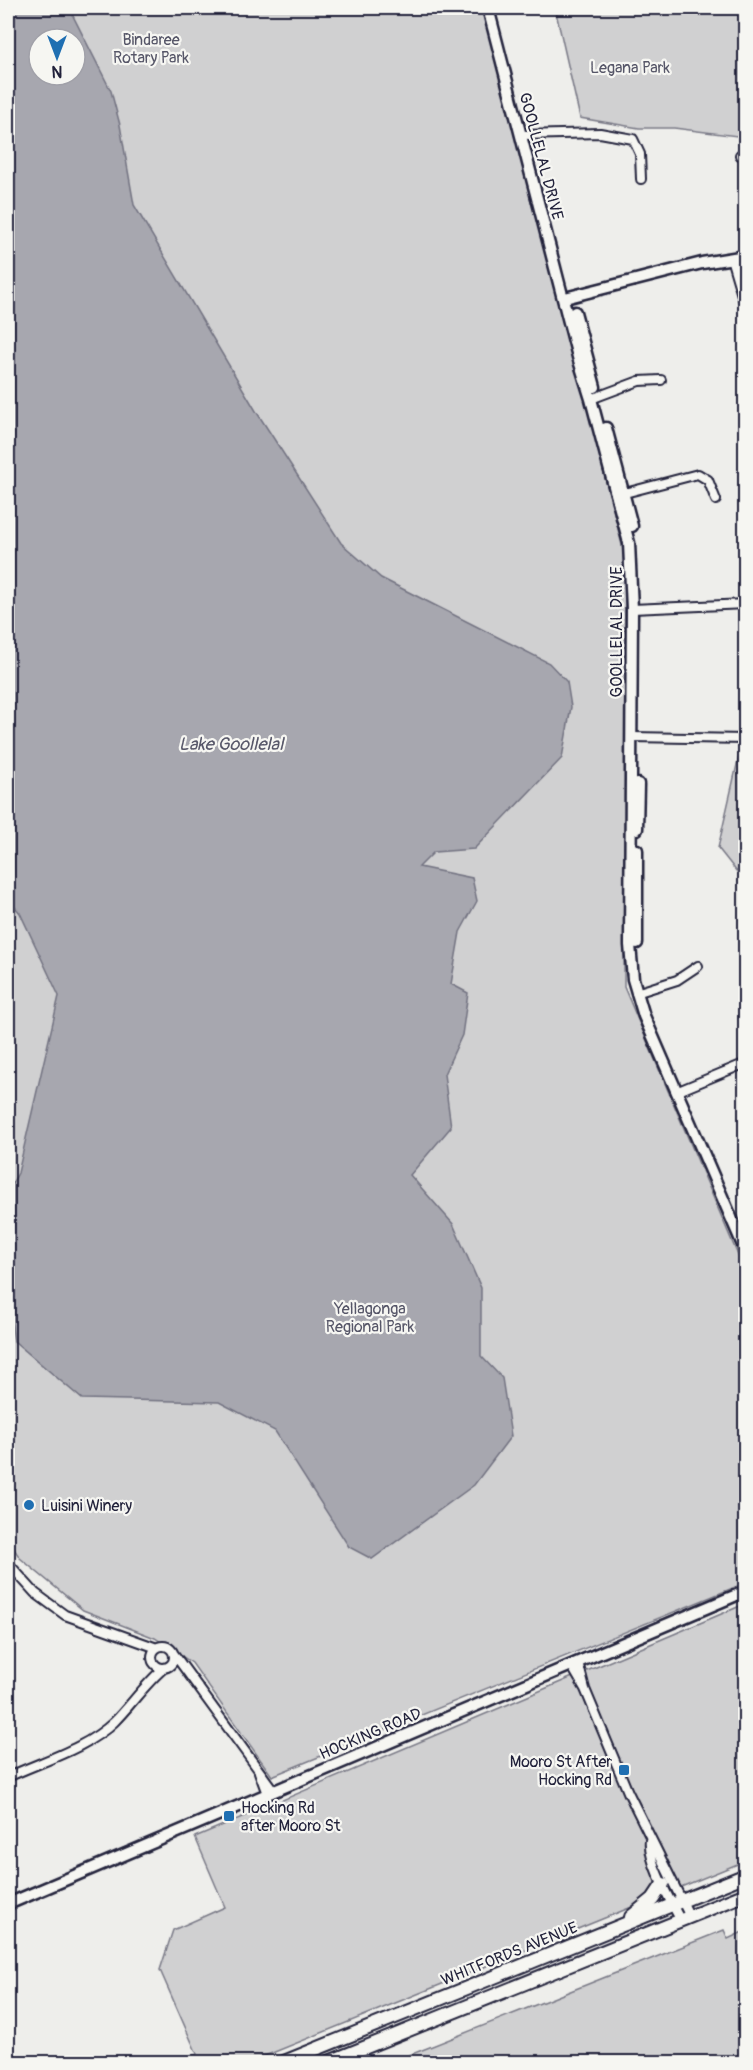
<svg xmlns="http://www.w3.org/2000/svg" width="753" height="2070" viewBox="0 0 753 2070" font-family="Pangolin,sans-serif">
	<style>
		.green { fill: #d0d0d1; stroke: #797986; stroke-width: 1.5; fill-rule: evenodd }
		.water { fill: #a7a7af; stroke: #727281; stroke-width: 1.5; fill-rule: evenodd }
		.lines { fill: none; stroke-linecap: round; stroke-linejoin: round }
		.street-casing { stroke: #22223b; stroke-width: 12 }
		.secondary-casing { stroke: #22223b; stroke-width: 15 }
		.primary-casing { stroke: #22223b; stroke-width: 16 }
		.street { stroke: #f6f6f2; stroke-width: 8 }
		.secondary { stroke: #f6f6f2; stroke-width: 10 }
		.primary { stroke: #f6f6f2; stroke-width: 12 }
		.poi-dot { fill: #1f6fb2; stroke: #f6f6f2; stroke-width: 2 }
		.labels { text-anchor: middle; stroke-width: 4.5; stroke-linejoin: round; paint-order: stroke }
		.park-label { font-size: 16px; fill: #565668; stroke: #f6f6f2 }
		.street-label { font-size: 16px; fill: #22223b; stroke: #f6f6f2 }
		.poi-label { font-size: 16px; fill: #22223b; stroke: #f6f6f2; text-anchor: start }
		.water-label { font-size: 18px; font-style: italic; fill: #575769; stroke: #f6f6f2 }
	</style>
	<rect width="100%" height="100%" fill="#eeeeeb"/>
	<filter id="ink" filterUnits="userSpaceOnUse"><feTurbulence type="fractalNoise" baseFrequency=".0167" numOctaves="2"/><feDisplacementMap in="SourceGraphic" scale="12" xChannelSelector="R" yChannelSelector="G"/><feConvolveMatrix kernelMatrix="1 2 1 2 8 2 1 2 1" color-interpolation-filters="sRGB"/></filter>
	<g filter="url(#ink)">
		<path class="green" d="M8 8H487L625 557 624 987 745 1272V1583L272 1776 192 1663 155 1638 83 1610 20 1558 8 1540ZM39 39H75V75H39Z
			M555 8H745V137L674 128H639L580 118Z
			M741 747H746V859L737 872 718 848Z
			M745 1604V1861L250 2062H177L197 2054 160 1970 173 1930 225 1907 195 1837Z
			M724 1930 728 1939 745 1931V2062H392Z"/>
		<path class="water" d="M8 8H69L111 91 120 125 134 205 256 411 341 543 381 578 549 663 567 682 571 707 562 758 474 849 434 852 419 867 472 878 477 901 460 932 451 984 468 993 462 1035 444 1074 451 1127 410 1175 453 1224 481 1288V1356L502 1378 511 1436 474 1485 372 1559 349 1547 275 1431 219 1402 82 1399 14 1341 8 1301V1191L18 1173 59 996 20 913 8 899ZM39 39H75V75H39Z"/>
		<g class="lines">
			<g class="street-casing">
				<path id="street" d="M522 135 600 133 633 139 640 154 641 179
					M740 155 746 154
					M731 258 746 309
					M591 399 639 381 661 380
					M621 494 698 474 708 480 716 500
					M632 609 746 604
					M631 737 746 739
					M636 993 677 980 698 966
					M676 1092 746 1063
					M8 1563 35 1593 65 1615 157 1648
					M152 1657a11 11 0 1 1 22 0a11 11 0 1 1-22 0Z
					M174 1654 274 1791
					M578 1662 585 1689 628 1792 690 1917
					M571 1665 585 1689
					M259 1772 267 1794
					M8 1777C42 1761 86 1749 114 1722 131 1705 145 1684 164 1668
					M650 1840C647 1861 671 1902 681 1921"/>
			</g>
			<g class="secondary-casing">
				<path id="secondary" d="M488 8 578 357 591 399 629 543 632 609 630 945 633 979 644 1016 746 1252
					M565 298 702 263 746 256
					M575 312 595 387
					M606 428 632 526
					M637 829 638 784
					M637 943V850
					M8 1904 746 1591"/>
			</g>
			<g class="primary-casing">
				<path id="primary" d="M631 1917 653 1899 663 1884
					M284 2062 746 1875
					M329 2062 746 1894"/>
			</g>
			<use href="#street" class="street"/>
			<use href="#secondary" class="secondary"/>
			<use href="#primary" class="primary"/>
		</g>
	</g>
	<g class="poi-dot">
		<circle cx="29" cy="1505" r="6"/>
		<rect x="618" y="1764" width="12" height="12" rx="3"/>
		<rect x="223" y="1810" width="12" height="12" rx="3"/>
	</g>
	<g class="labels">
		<g class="park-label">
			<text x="151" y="45">Bindaree<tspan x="151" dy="18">Rotary Park</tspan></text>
			<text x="630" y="73">Legana Park</text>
			<text x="370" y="1314">Yellagonga<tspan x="370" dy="18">Regional Park</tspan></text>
		</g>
		<g class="street-label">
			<text transform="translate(542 156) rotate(75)" y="6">GOOLLELAL DRIVE</text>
			<text transform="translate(616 632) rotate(-90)" y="6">GOOLLELAL DRIVE</text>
			<text transform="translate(370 1733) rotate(-23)" y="6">HOCKING ROAD</text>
			<text transform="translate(509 1953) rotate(-22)" y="6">WHITFORDS AVENUE</text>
		</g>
		<g class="poi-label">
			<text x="41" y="1511">Luisini Winery</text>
			<text x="612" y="1767" text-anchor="end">Mooro St After<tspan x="612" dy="18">Hocking Rd</tspan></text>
			<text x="241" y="1813">Hocking Rd<tspan x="241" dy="18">after Mooro St</tspan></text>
		</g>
		<g class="water-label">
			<text x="231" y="750">Lake Goollelal</text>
		</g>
	</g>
	<rect width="753" height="2070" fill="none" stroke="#f6f6f2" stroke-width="30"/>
	<rect x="15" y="15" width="723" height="2040" fill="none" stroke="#22223b" stroke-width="2" filter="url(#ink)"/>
	<g transform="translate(57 57) rotate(180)"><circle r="28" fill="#f6f6f2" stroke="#a1a1a9" stroke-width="1.5"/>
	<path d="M0-4.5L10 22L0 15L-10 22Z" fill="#1f6fb2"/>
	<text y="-9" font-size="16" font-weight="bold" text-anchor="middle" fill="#22223b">N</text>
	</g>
</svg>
